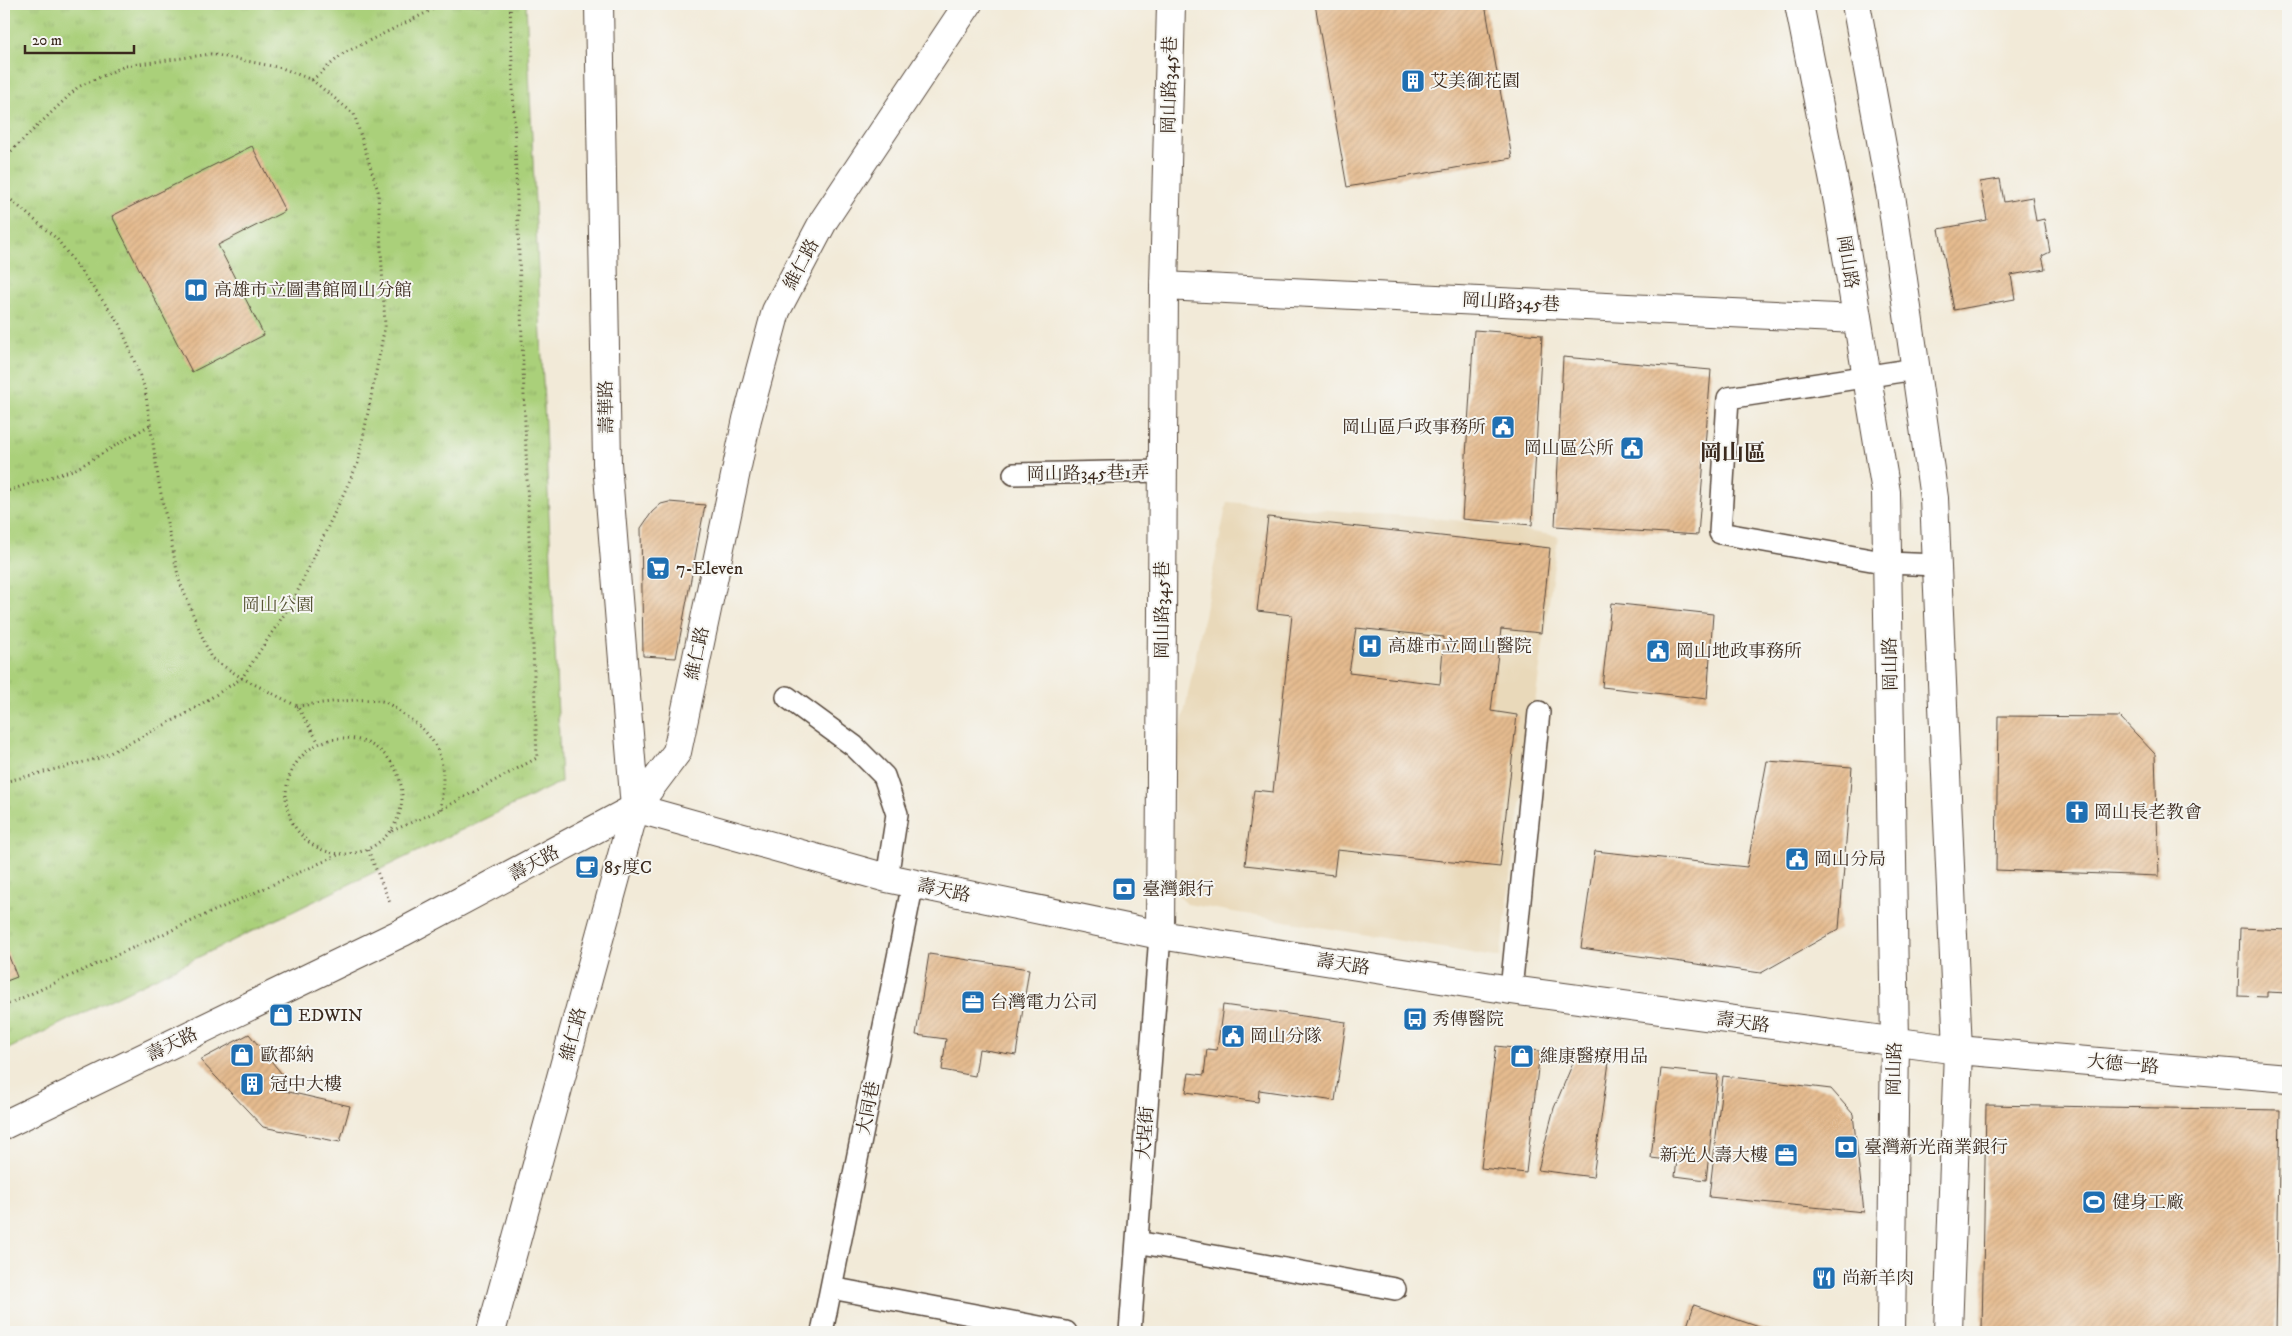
<svg xmlns="http://www.w3.org/2000/svg" width="2292" height="1336" viewBox="0 0 2292 1336" font-family="'IM FELL DW Pica','Noto Serif TC',serif">
	<style>
		.built { fill: #e9d9ba }
		.park { fill: url(#park-tufts); stroke: #727d4c }
		.building { fill: url(#building-hatch); fill-rule: evenodd }
		.lines { fill: none; stroke-linecap: round; stroke-linejoin: round }
		.lane-casing { stroke: #56473a; stroke-width: 24 }
		.street-casing { stroke: #56473a; stroke-width: 30 }
		.primary-casing { stroke: #56473a; stroke-width: 30 }
		.path { stroke: #56473a; stroke-width: 3; stroke-dasharray: 1 4; stroke-linecap: butt }
		.lane { stroke: #fff; stroke-width: 21 }
		.street { stroke: #fff; stroke-width: 28 }
		.primary { stroke: #fff; stroke-width: 28 }
		.labels { text-anchor: middle; stroke-width: 4; stroke-linejoin: round; paint-order: stroke }
		.poi-label { font-size: 18px; fill: #3b2a1e; stroke: #f6f6f2; text-anchor: start }
		.street-label { font-size: 18px; fill: #3b2a1e; stroke: #f6f6f2 }
		.park-label { font-size: 18px; fill: #575435; stroke: #f6f6f2 }
		.district-label { font-size: 22px; font-weight: bold; fill: #3b2a1e; stroke: #f6f6f2 }
	</style>
	<defs>
		<pattern id="park-tufts" width="24" height="20" patternUnits="userSpaceOnUse" patternTransform="scale(1.25)"><rect width="24" height="20" fill="#aad07a"/><path d="M3 7l-1-3M5 7V3M7 7l1-3M15 17l-1-3M17 17v-4M19 17l1-3" fill="none" stroke="#93b369"/></pattern>
		<pattern id="building-hatch" width="6" height="6" patternUnits="userSpaceOnUse" patternTransform="scale(1.25)"><rect width="6" height="6" fill="#e5bb8f"/><path d="M-1 1l2-2M0 6l6-6M5 7l2-2" fill="none" stroke="#c5a17b"/></pattern>
	</defs>
	<rect width="100%" height="100%" fill="#f6f6f2"/>
	<filter id="ink" filterUnits="userSpaceOnUse"><feTurbulence type="fractalNoise" baseFrequency=".02" numOctaves="2"/><feDisplacementMap in="SourceGraphic" scale="10" xChannelSelector="R" yChannelSelector="G"/><feConvolveMatrix kernelMatrix="1 2 1 2 8 2 1 2 1" color-interpolation-filters="sRGB"/></filter>
	<filter id="wash" filterUnits="userSpaceOnUse"><feTurbulence type="fractalNoise" baseFrequency=".0096" numOctaves="4" result="noise"/><feDisplacementMap in="SourceGraphic" scale="20" xChannelSelector="R" yChannelSelector="G"/><feGaussianBlur stdDeviation="1.12" result="paint"/><feColorMatrix in="noise" values="0 0 0 0 0 0 0 0 0 0 0 0 0 0 0 0 0 1.4 0 .05"/><feComposite in="paint" operator="in"/></filter>
	<g filter="url(#wash)">
		<rect width="100%" height="100%" fill="#f2ead8"/>
		<path class="built" d="M1227 502 1455 520 1558 536 1500 958 1187 904 1171 889 1175 758Z"/>
		<path class="park" d="M4 4H526L561 782 4 1051Z"/>
		<g id="blocks">
			<path class="building" d="M1315 4H1485L1512 158 1347 187Z
				M252 146 285 211 218 245 264 335 192 372 112 216Z
				M2000 179 2004 202 2032 197 2036 221 2044 219 2050 252 2042 256 2045 269 2011 275 2015 299 1954 310 1939 229 1987 220 1980 182Z
				M1474 330 1542 335 1532 525 1462 519Z
				M1563 357 1711 370 1698 535 1555 526Z
				M669 502 705 505 676 658 643 656 641 528 652 512 661 504Z
				M1268 517 1550 548 1541 633 1501 629 1491 711 1517 715 1500 867 1337 850 1334 875 1245 865 1254 790 1273 792 1292 615 1257 611ZM1356 628 1444 637 1440 684 1349 673Z
				M1611 603 1713 614 1707 699 1602 687Z
				M1998 716 2120 717 2155 754 2159 876 1996 870Z
				M1767 761 1852 767 1839 929 1761 973 1581 948 1595 851 1747 867Z
				M2240 928 2288 930V993L2267 992V997L2238 996Z
				M4 944 17 977 4 982Z
				M929 954 1029 969 1016 1055 979 1049 975 1076 942 1070 946 1039 916 1035Z
				M1223 1005 1346 1022 1335 1101 1259 1090 1258 1102 1186 1092 1189 1073 1204 1075 1207 1049 1217 1050Z
				M249 1034 286 1079 276 1089 350 1106 340 1142 263 1127 200 1060Z
				M1496 1046 1540 1051 1526 1173 1481 1168Z
				M1575 1058 1609 1062 1593 1177 1538 1170 1554 1108Z
				M1661 1069 1718 1075 1706 1180 1675 1176 1677 1161 1651 1158Z
				M1723 1076 1831 1089 1853 1114 1864 1212 1709 1197Z
				M1986 1105 2280 1110 2276 1332H1982Z
				M1694 1305 1774 1332H1685Z"/>
		</g>
	</g>
	<g filter="url(#ink)">
		<use href="#blocks" fill-opacity="0" stroke="#56473a" stroke-width="1"/>
		<g class="lines">
			<g class="lane-casing">
				<path id="lane" d="M1915 369 1728 398 1720 533 1888 563 1937 565
					M1014 474 1162 471
					M787 697 854 746 884 776 897 814 887 878
					M1511 990 1539 712
					M1137 1242 1395 1289
					M831 1288 1066 1332
					M822 1332 913 883
					M1130 1332 1160 935"/>
			</g>
			<g class="street-casing">
				<path id="street" d="M599 4 607 463 635 808
					M1164 286 1171 4
					M1160 935 1164 286 1857 319
					M491 1332 635 808 677 752 747 419 776 311 824 220 968 4
					M1891 1332 1895 1042
					M1948 1332 1958 1050 2288 1078"/>
			</g>
			<g class="primary-casing">
				<path id="primary" d="M1799 4 1838 202 1886 492 1895 1042
					M4 1125 403 932 635 808 887 878 1160 935 1511 990 1958 1050 1934 498 1891 195 1856 4"/>
			</g>
			<path class="path" d="M312 80 344 53 444 4
				M4 158 78 87 125 66 211 54 282 68 312 80 354 114 378 191 385 326 358 463 293 601 242 678 184 715 100 758 4 782
				M4 194 57 239 120 324 145 389 159 484 179 580 211 658 242 678 297 706 319 743
				M4 492 76 469 150 425
				M297 706C315 704 370 696 385 702 392 705 398 711 404 715 444 740 447 767 440 810
				M286 796a58 58 0 1 1 116 0a58 58 0 1 1-116 0Z
				M392 831 440 810 537 758 510 4
				M368 850 390 903
				M4 1006 338 855"/>
			<use href="#lane" class="lane"/>
			<use href="#street" class="street"/>
			<use href="#primary" class="primary"/>
		</g>
	</g>
	<defs>
		<g id="building-square" transform="scale(1.25)"><rect x="-9" y="-9" width="18" height="18" rx="4" fill="#1f6fb2" stroke="#f6f6f2"/><path d="M-4-6H4V6H1V3H-1V6H-4ZM-2.5-4.3h1.7v1.8h-1.7ZM.8-4.3h1.7v1.8H.8ZM-2.5-1h1.7V.8h-1.7ZM.8-1h1.7V.8H.8Z" fill="#fff"/></g>
		<g id="library-square" transform="scale(1.25)"><rect x="-9" y="-9" width="18" height="18" rx="4" fill="#1f6fb2" stroke="#f6f6f2"/><path d="M-6-4Q-3-5.5-.7-3.5V5Q-3 3-6 4ZM6-4Q3-5.5 .7-3.5V5Q3 3 6 4Z" fill="#fff"/></g>
		<g id="civic-square" transform="scale(1.25)"><rect x="-9" y="-9" width="18" height="18" rx="4" fill="#1f6fb2" stroke="#f6f6f2"/><path d="M-.6-6.5H3V-4.5H.6V-3L4-1V1h2V6H-6V1h2V-1L-.6-3ZM-1.2 2.5V6h2.4V2.5Z" fill="#fff"/></g>
		<g id="supermarket-square" transform="scale(1.25)"><rect x="-9" y="-9" width="18" height="18" rx="4" fill="#1f6fb2" stroke="#f6f6f2"/><path d="M-6-5.5h2.5l.6 2H6L4.5 2H-2.5L-4.4-4H-6ZM-1.5 3.2a1.3 1.3 0 1 0 .1 0ZM3 3.2a1.3 1.3 0 1 0 .1 0Z" fill="#fff"/></g>
		<g id="hospital-square" transform="scale(1.25)"><rect x="-9" y="-9" width="18" height="18" rx="4" fill="#1f6fb2" stroke="#f6f6f2"/><path d="M-5-5h3v3.5h4V-5h3V5h-3V1.5h-4V5h-3Z" fill="#fff"/></g>
		<g id="church-square" transform="scale(1.25)"><rect x="-9" y="-9" width="18" height="18" rx="4" fill="#1f6fb2" stroke="#f6f6f2"/><path d="M-1.2-6h2.4v3.5h3.3v2.4h-3.3V6h-2.4V-.1h-3.3v-2.4h3.3Z" fill="#fff"/></g>
		<g id="cafe-square" transform="scale(1.25)"><rect x="-9" y="-9" width="18" height="18" rx="4" fill="#1f6fb2" stroke="#f6f6f2"/><path d="M-5.5-4.5H6V0H3Q3 3.5 0 3.5H-2.5Q-5.5 3.5-5.5 0ZM3-3.2v2h1.7v-2ZM-6 4.5H4V6H-6Z" fill="#fff"/></g>
		<g id="bank-square" transform="scale(1.25)"><rect x="-9" y="-9" width="18" height="18" rx="4" fill="#1f6fb2" stroke="#f6f6f2"/><path d="M-6-4H6V4H-6ZM0-2.3a2.3 2.3 0 1 0 0 4.6a2.3 2.3 0 1 0 0-4.6Z" fill="#fff"/></g>
		<g id="office-square" transform="scale(1.25)"><rect x="-9" y="-9" width="18" height="18" rx="4" fill="#1f6fb2" stroke="#f6f6f2"/><path d="M-6-3h4V-5.5h4V-3h4V5H-6ZM-1-4.5V-3h2v-1.5ZM-6 0V1H6V0Z" fill="#fff"/></g>
		<g id="shop-square" transform="scale(1.25)"><rect x="-9" y="-9" width="18" height="18" rx="4" fill="#1f6fb2" stroke="#f6f6f2"/><path d="M-5-2.5h2.3a2.7 3.5 0 0 1 5.4 0H5L5.5 6h-11ZM-1.5-2.5h3a1.5 2.3 0 0 0-3 0Z" fill="#fff"/></g>
		<g id="bus-square" transform="scale(1.25)"><rect x="-9" y="-9" width="18" height="18" rx="4" fill="#1f6fb2" stroke="#f6f6f2"/><path d="M-5-6H5V4H4V6H2V4H-2V6H-4V4H-5ZM-3.5-4V0h7V-4ZM-3.5 1.2v1.5H-2V1.2ZM2 1.2v1.5H3.5V1.2Z" fill="#fff"/></g>
		<g id="stadium-square" transform="scale(1.25)"><rect x="-9" y="-9" width="18" height="18" rx="4" fill="#1f6fb2" stroke="#f6f6f2"/><path d="M0-5a6.5 5 0 1 0 0 10a6.5 5 0 1 0 0-10ZM-3.5-1.8h7v3.6h-7Z" fill="#fff"/></g>
		<g id="restaurant-square" transform="scale(1.25)"><rect x="-9" y="-9" width="18" height="18" rx="4" fill="#1f6fb2" stroke="#f6f6f2"/><path d="M-5-6h1v4h1v-4h1v4h1v-4h1v5L-1.5 .5V6h-2V.5L-5-1ZM5-6V6H3V1.5H1.5Q1.5-4 5-6Z" fill="#fff"/></g>
	</defs>
	<g fill-rule="evenodd">
		<use href="#building-square" x="1413" y="81"/>
		<use href="#library-square" x="196" y="290"/>
		<use href="#civic-square" x="1503" y="427"/>
		<use href="#civic-square" x="1632" y="448"/>
		<use href="#supermarket-square" x="658" y="568"/>
		<use href="#hospital-square" x="1370" y="646"/>
		<use href="#civic-square" x="1658" y="651"/>
		<use href="#church-square" x="2077" y="812"/>
		<use href="#civic-square" x="1797" y="859"/>
		<use href="#cafe-square" x="587" y="867"/>
		<use href="#bank-square" x="1124" y="889"/>
		<use href="#office-square" x="973" y="1002"/>
		<use href="#shop-square" x="281" y="1015"/>
		<use href="#bus-square" x="1415" y="1019"/>
		<use href="#civic-square" x="1233" y="1036"/>
		<use href="#shop-square" x="242" y="1055"/>
		<use href="#shop-square" x="1522" y="1056"/>
		<use href="#building-square" x="252" y="1084"/>
		<use href="#bank-square" x="1846" y="1147"/>
		<use href="#office-square" x="1786" y="1155"/>
		<use href="#stadium-square" x="2094" y="1202"/>
		<use href="#restaurant-square" x="1824" y="1278"/>
	</g>
	<g class="labels">
		<g class="poi-label">
			<text x="1430" y="87">艾美御花園</text>
			<text x="214" y="296">高雄市立圖書館岡山分館</text>
			<text x="1486" y="433" text-anchor="end">岡山區戶政事務所</text>
			<text x="1614" y="454" text-anchor="end">岡山區公所</text>
			<text x="676" y="574">7-Eleven</text>
			<text x="1388" y="652">高雄市立岡山醫院</text>
			<text x="1676" y="657">岡山地政事務所</text>
			<text x="2094" y="818">岡山長老教會</text>
			<text x="1814" y="865">岡山分局</text>
			<text x="604" y="873">85度C</text>
			<text x="1142" y="895">臺灣銀行</text>
			<text x="990" y="1008">台灣電力公司</text>
			<text x="298" y="1021">EDWIN</text>
			<text x="1432" y="1025">秀傳醫院</text>
			<text x="1250" y="1042">岡山分隊</text>
			<text x="260" y="1061">歐都納</text>
			<text x="1540" y="1062">維康醫療用品</text>
			<text x="270" y="1090">冠中大樓</text>
			<text x="1864" y="1153">臺灣新光商業銀行</text>
			<text x="1768" y="1161" text-anchor="end">新光人壽大樓</text>
			<text x="2112" y="1208">健身工廠</text>
			<text x="1842" y="1284">尚新羊肉</text>
		</g>
		<g class="street-label">
			<text transform="translate(1169 85) rotate(-89)" y="6">岡山路345巷</text>
			<text transform="translate(1848 262) rotate(81)" y="6">岡山路</text>
			<text transform="translate(801 264) rotate(-62)" y="6">維仁路</text>
			<text transform="translate(1511 302) rotate(3)" y="6">岡山路345巷</text>
			<text transform="translate(606 407) rotate(-91)" y="6">壽華路</text>
			<text transform="translate(1088 473) rotate(-1)" y="6">岡山路345巷1弄</text>
			<text transform="translate(1162 610) rotate(-90)" y="6">岡山路345巷</text>
			<text transform="translate(697 653) rotate(-78)" y="6">維仁路</text>
			<text transform="translate(1890 664) rotate(-91)" y="6">岡山路</text>
			<text transform="translate(534 863) rotate(-28)" y="6">壽天路</text>
			<text transform="translate(944 890) rotate(12)" y="6">壽天路</text>
			<text transform="translate(1343 964) rotate(9)" y="6">壽天路</text>
			<text transform="translate(1743 1022) rotate(8)" y="6">壽天路</text>
			<text transform="translate(573 1034) rotate(-75)" y="6">維仁路</text>
			<text transform="translate(172 1044) rotate(-26)" y="6">壽天路</text>
			<text transform="translate(2123 1064) rotate(5)" y="6">大德一路</text>
			<text transform="translate(1894 1069) rotate(-89)" y="6">岡山路</text>
			<text transform="translate(868 1108) rotate(-79)" y="6">大同巷</text>
			<text transform="translate(1145 1133) rotate(-86)" y="6">大埕街</text>
		</g>
		<g class="park-label">
			<text x="278" y="611">岡山公園</text>
		</g>
		<g class="district-label">
			<text x="1733" y="460">岡山區</text>
		</g>
	</g>
	<rect width="2292" height="1336" fill="none" stroke="#f6f6f2" stroke-width="20"/>
	<path d="M25 45v8h109v-8" fill="none" stroke="#3b2a1e" stroke-width="2.5"/>
	<text x="32" y="45" font-size="15" fill="#3b2a1e" stroke="#f6f6f2" stroke-width="4" paint-order="stroke">20 m</text>
</svg>
